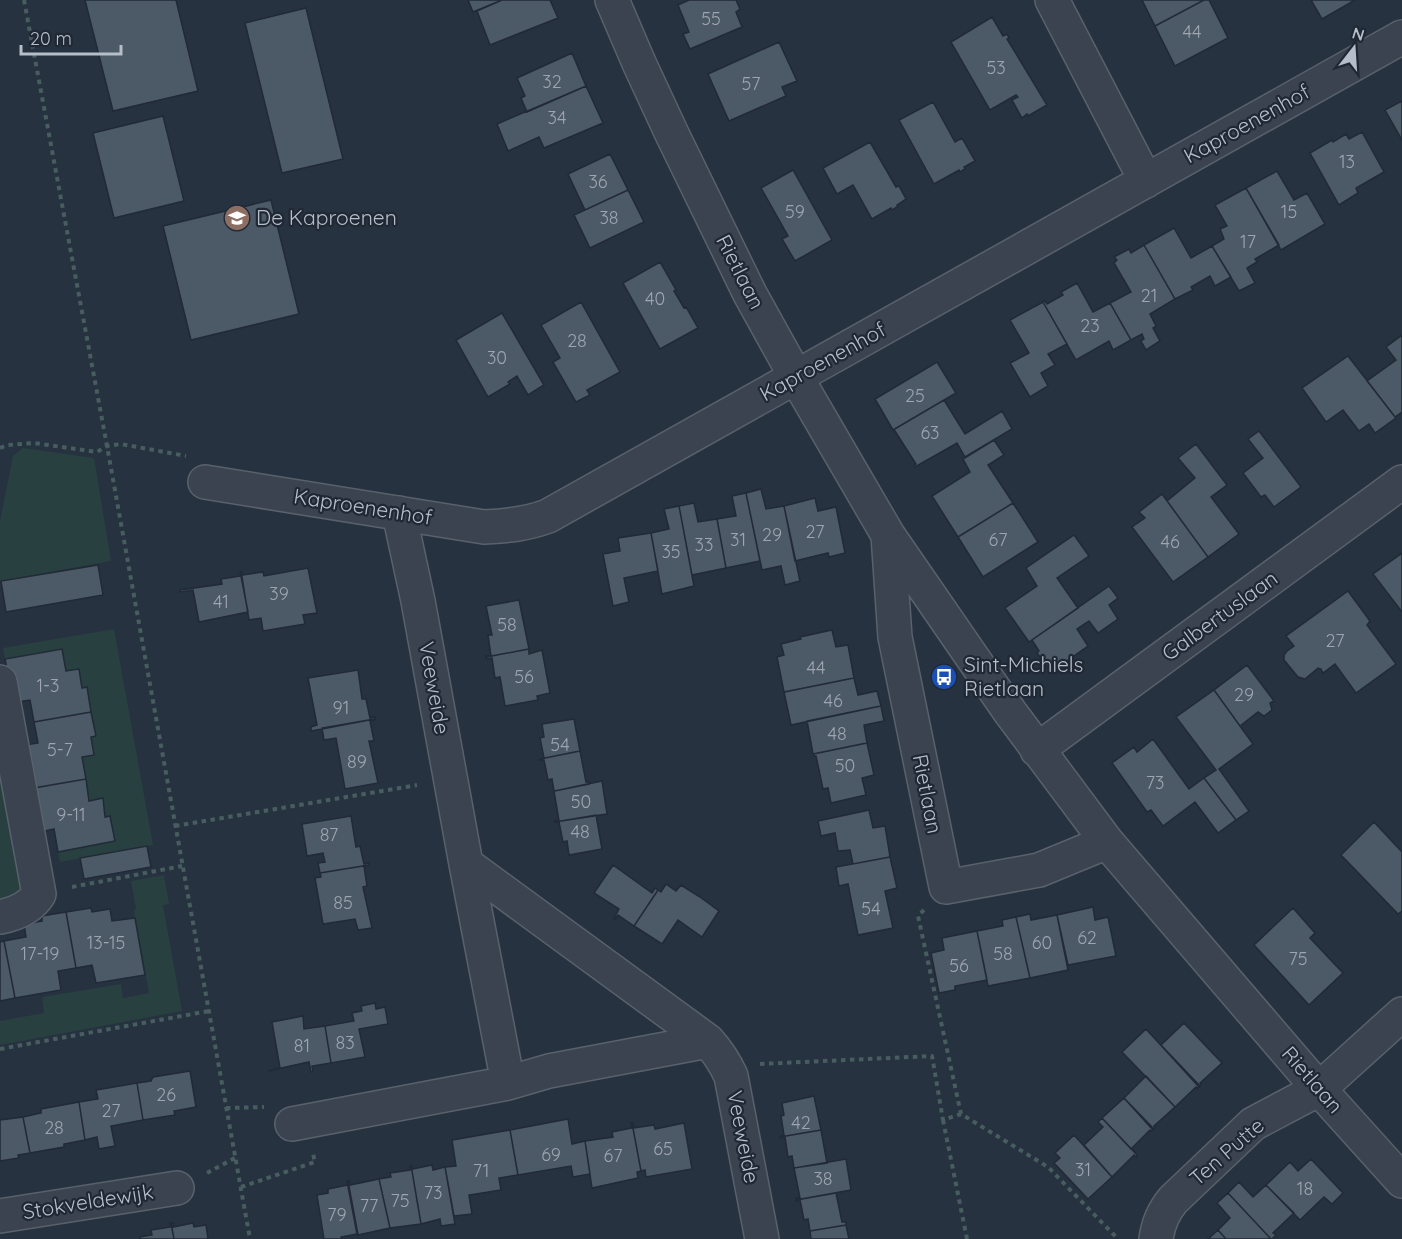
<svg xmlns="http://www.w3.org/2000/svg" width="1402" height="1239" viewBox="0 0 1402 1239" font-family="Quicksand,sans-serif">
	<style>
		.green { fill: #294041 }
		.building { fill: #4c5967; stroke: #212a36; stroke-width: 1.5 }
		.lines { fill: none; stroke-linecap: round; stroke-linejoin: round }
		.minor-casing { stroke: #58616c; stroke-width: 36 }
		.path { stroke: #485d5f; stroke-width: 4; stroke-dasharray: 4.5 4.5; stroke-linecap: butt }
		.minor { stroke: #3a434f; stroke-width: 33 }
		.labels { text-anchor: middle; stroke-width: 4.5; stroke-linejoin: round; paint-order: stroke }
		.number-label { font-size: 18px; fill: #9ca5b0 }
		.street-label { font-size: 21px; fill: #b6bec9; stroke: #1f2834 }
		.poi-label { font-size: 21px; fill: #b6bec9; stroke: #1f2834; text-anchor: start }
	</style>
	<rect width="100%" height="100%" fill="#26323f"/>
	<path class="green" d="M23 448 94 458 111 561 0 581V521L13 456Z
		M114 629 153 845 60 862 58 852 114 841 110 816 105 817 103 799 89 801 82 757 94 755 91 737 96 736 87 687 82 688 79 669 66 671 62 649 5 659 3 648Z
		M0 748 23 882 19 893 0 903Z
		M164 875 169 904 163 905 182 1011 0 1045V1021L44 1013 42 997 121 984 123 998 149 993 135 918 134 910 136 909 131 881Z"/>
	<path class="building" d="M85 0H176L198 91 113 111Z
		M468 0H502L473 12Z
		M502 0H550L558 18 490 45 477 11Z
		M689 0H736L740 9 736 12 742 27 690 49 683 34 689 32 678 5Z
		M1142 0H1204L1155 26Z
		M1204 0H1209L1228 38 1175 66 1155 26Z
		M1311 0H1355L1322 19Z
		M306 8 343 159 282 173 245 23Z
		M992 17 1003 36 1007 34 1009 38 1007 39 1047 105 1028 116 1027 114 1022 118 1012 100 1018 97 1016 95 990 110 951 42Z
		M779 42 797 81 782 87 786 96 729 121 708 74Z
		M572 53 586 86 527 112 521 98 525 96 517 78Z
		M586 86 603 123 544 148 539 137 508 151 497 124Z
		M1402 101V140L1385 110Z
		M933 102 955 142 962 138 975 161 964 167 965 169 960 172 959 170 934 184 899 120Z
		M163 116 184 201 114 218 93 133Z
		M1362 132 1384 172 1356 188 1358 193 1339 205 1310 153 1332 140 1333 142 1346 134 1349 139Z
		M870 142 896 187 899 186 906 199 897 205 898 206 892 210 891 208 872 219 853 185 837 194 823 168Z
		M610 154 628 190 585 210 568 174Z
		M793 170 832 240 795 261 782 239 788 236 761 188Z
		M1277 171 1294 200 1307 193 1325 224 1281 250 1246 188Z
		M1246 188 1279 245 1255 259 1257 262 1247 268 1255 283 1239 291 1212 246 1224 239 1220 229 1227 226 1215 205Z
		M628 190 644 222 590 248 574 215Z
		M271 200 299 314 191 340 163 226Z
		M1174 228 1191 258 1212 246 1231 277 1215 286 1210 276 1191 287 1193 290 1175 299 1144 245Z
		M1144 245 1175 299 1150 314 1156 326 1153 328 1160 341 1146 350 1141 341 1144 339 1142 334 1131 340 1110 303 1131 292 1114 263 1117 260 1114 257 1129 249 1131 253Z
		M660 262 676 290 674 291 684 308 686 307 698 328 660 349 623 283Z
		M1077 283 1093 312 1110 303 1131 340 1113 350 1109 341 1076 360 1043 302 1045 301 1047 304 1063 295 1061 292Z
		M581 302 620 372 587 390 590 395 576 402 553 362 560 358 541 325Z
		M1043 302 1067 344 1048 354 1055 365 1041 373 1048 386 1030 397 1010 363 1029 353 1010 320Z
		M502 313 544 385 528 395 517 376 508 382 510 384 488 397 456 340Z
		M1402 335V412L1395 417 1367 381 1396 360 1386 347Z
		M1348 356 1396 418 1375 433 1369 424 1359 431 1343 410 1326 422 1302 388Z
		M937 362 956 393 893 430 875 399Z
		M944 400 965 434 1002 411 1012 429 965 457 957 443 915 467 914 465 916 464 895 431H894L893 430Z
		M1259 431 1301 487 1274 507 1265 495 1261 497 1243 473 1263 458 1248 439Z
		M994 440 1004 455 988 465 1013 503 958 537 932 496 970 472 963 459Z
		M1196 444 1227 485 1211 497 1239 534 1208 557 1167 501 1195 478 1178 458Z
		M761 489 766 509 784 506 800 581 785 585 781 566 762 570 746 493Z
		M746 493 760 561 726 568 717 519 736 516 732 496Z
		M1162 494 1208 557 1173 582 1132 527 1145 518 1139 512Z
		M815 498 818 511 836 507 845 553 829 557 828 553 795 561 784 506Z
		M694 503 698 522 717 519 726 568 692 575 679 506Z
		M1013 503 1038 542 983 577 958 537Z
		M679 506 694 586 662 594 651 533 669 529 664 509Z
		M651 533 658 571 624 578 629 602 613 606 603 554 620 551 618 538Z
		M1074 535 1089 556 1057 578 1078 608 1029 642 1005 608 1037 586 1026 568Z
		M1402 553V612L1373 574Z
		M98 565 103 595 6 612 1 581Z
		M308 568 317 613 303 615 305 624 263 631 261 618 249 620 241 571 243 575 263 572 264 576Z
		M240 571 248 612 199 622 193 590 180 592V590L222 584 221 579 241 576Z
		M1109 586 1118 598 1109 605 1118 619 1098 633 1089 621 1077 629 1088 646 1051 672 1037 653 1039 651 1032 640Z
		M1348 591 1370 621 1367 625 1396 664 1356 693 1335 664 1323 673 1321 669 1318 668 1305 679 1298 677 1284 660V655L1287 651 1294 646 1286 636Z
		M519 600 529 649 486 657V656H491L488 635H492L486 606Z
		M832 630 836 647 848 645 854 678 784 692 777 657 784 655 781 644 801 639 800 637Z
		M62 649 66 671 79 669 82 688 87 687 91 712 34 722 30 700 17 702 10 685 5 659Z
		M529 649V654L542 650 550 693 537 696 538 700 505 706 500 677 495 678 492 658 487 659 486 657Z
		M1247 665 1274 701 1270 703 1272 710 1264 716 1258 712 1240 726 1214 690Z
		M358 670 362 699H366L370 718 375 717V719L311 731V727L317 725 308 678Z
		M854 678 858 695 877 691 881 706 791 725 784 692Z
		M1214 690 1253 744 1219 769 1249 811 1236 820 1204 778 1216 770 1176 717Z
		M881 706 884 721 864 725 867 743 813 754 807 721Z
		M91 712 96 736 91 737 94 755 82 757 86 779 28 789 25 745 38 743 34 722Z
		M375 719V720L370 721 374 741H369L378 783 345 789 336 738 324 740 322 728Z
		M574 719 580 751 540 759 544 758 540 738 544 737 542 724Z
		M1153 739 1189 789 1204 778 1236 820 1218 833 1195 802 1163 826 1151 810 1147 812 1112 763 1134 747 1137 752Z
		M867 743 874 775 862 778 866 795 831 803 828 788 823 789 816 756H814L813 754Z
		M580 751 586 782H590V784L554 791 552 779 548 780 544 760H540V759Z
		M86 779 89 801 103 798 105 817 110 816 115 841 58 852 54 829 41 832 28 789Z
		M602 781 607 814 555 822V821H559L554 791Z
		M869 810 873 828 885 826 890 857 853 864 850 850 838 851 835 833 821 836 818 821Z
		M596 815 602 849 569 855 567 841 563 842 559 822H555Z
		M351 816 356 847 360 846 364 864 369 863V865L320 873 318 863 325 862 323 853 307 856 302 824Z
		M1374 822 1402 852V911L1398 914 1341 855Z
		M147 846 151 867 84 879 80 858Z
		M890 857 897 888 885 891 893 928 858 935 848 884 839 886 836 867Z
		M369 865 364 866 367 886 363 887 372 928 358 930 355 919 323 924 315 878 321 877 320 873Z
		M613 865 652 893 655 888 658 890 634 926 618 915 615 919 614 918 619 909 594 893Z
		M666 884 676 891 681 885 700 897 719 911 702 937 678 920 662 944 634 926 658 890 661 892Z
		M1093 907 1095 920 1108 917 1116 956 1068 965 1057 915Z
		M91 908 92 912 110 909 112 921 135 918 145 975 96 983 92 965 76 968 66 912Z
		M1293 908 1315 933 1310 938 1343 973 1309 1005 1254 945Z
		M66 912 76 968 58 971 61 990 15 998 4 941 26 937 24 924 42 921V916Z
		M1030 914 1031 920 1057 915 1068 970 1030 978 1016 917Z
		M1016 917 1030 978 988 986 977 931 1003 926 1002 920Z
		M977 931 987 980 955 986V990L939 993 931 953 944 950 942 938Z
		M4 941 15 998 0 1001V942Z
		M375 1003 376 1009 385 1007 388 1024 359 1029 365 1057 331 1063 325 1026 354 1021 352 1013 362 1011 361 1006Z
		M303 1016 304 1029 325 1026 331 1063 312 1066 313 1071 311 1072 309 1062 268 1071 280 1068 272 1022Z
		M1184 1023 1222 1063 1200 1083 1201 1084 1200 1086 1161 1045Z
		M1146 1029 1199 1087 1197 1088 1196 1087 1175 1107 1122 1052Z
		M190 1071 196 1107 174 1111 175 1115 143 1120 137 1083 151 1081 153 1077Z
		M1146 1076 1175 1107 1154 1126 1155 1127 1154 1129 1124 1098Z
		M137 1083 143 1120 111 1126 115 1146 99 1149 97 1137 85 1140 79 1102 98 1099 96 1090Z
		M814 1096 821 1130 780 1137 784 1135 781 1116 784 1115 782 1103Z
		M1124 1098 1153 1130 1151 1131 1150 1130 1131 1149 1102 1118Z
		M79 1102 85 1140 64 1144V1147L30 1153 23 1117 41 1113V1109Z
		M23 1117 30 1153 18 1155 19 1158 0 1161V1120Z
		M1102 1118 1137 1155 1136 1157 1134 1155 1112 1177 1084 1145 1103 1127 1098 1122Z
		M568 1119 572 1144 585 1141 590 1174 573 1177 571 1166 518 1175 510 1130Z
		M631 1123H632L641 1171 637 1172 638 1178 592 1188 585 1141 613 1137 612 1132 632 1128Z
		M632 1123H633L634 1128 654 1125 655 1129 684 1123 692 1169 646 1177 645 1170 641 1171Z
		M510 1130 518 1175 499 1178 501 1190 469 1195 472 1214 454 1216 445 1167 456 1166 452 1140Z
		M821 1130 827 1163 794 1168 792 1156 788 1157 785 1137 781 1138 780 1137Z
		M1074 1135 1112 1177 1088 1199 1054 1163 1060 1158 1055 1153Z
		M846 1159 851 1190 796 1200V1198H800L794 1168Z
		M1311 1159 1343 1193 1332 1204 1324 1197 1300 1220 1266 1185 1290 1162 1298 1171Z
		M411 1165 413 1169 432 1165 433 1170 445 1167 455 1224 441 1226 440 1219 421 1224Z
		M411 1165 421 1224 390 1228 379 1179 391 1177 390 1173 410 1170V1166Z
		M379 1179 390 1228 358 1235 348 1181H349L350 1185Z
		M347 1181 357 1234 341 1237 342 1239H324L317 1195 328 1193V1189L348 1185Z
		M1239 1182 1253 1197 1266 1185 1294 1213 1273 1233 1276 1235 1272 1239H1271L1228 1193Z
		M836 1193 842 1222H846V1225L810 1231 808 1219 804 1220 800 1200 796 1201V1200Z
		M1228 1193 1271 1239H1226L1218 1230 1230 1218 1217 1203Z
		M170 1223H171L174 1239H140V1237L152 1235 151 1230 171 1227Z
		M171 1223H173V1227L193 1223 194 1227 206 1225 208 1239H174Z
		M846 1225 849 1239H811L810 1231Z
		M1218 1230 1226 1239H1208Z"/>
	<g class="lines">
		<g class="minor-casing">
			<path id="minor" d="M612 0 639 63 671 132 750 294 796 377 888 535 1010 712 1107 842 1319 1089 1402 1181
				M1052 0 1146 181
				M205 482 484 527C507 526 527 524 548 516L1402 37
				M399 513 418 601 466 864 708 1041C718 1052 725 1063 731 1076L762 1239
				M888 535 895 637 946 887 1039 870 1107 842
				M0 682 39 894C31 907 15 914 0 917
				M1037 750 1402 482
				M466 864 508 1083
				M292 1124 508 1083 549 1071 708 1041
				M0 1216 177 1188
				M1156 1239C1158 1224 1163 1212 1173 1200L1253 1124 1319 1089 1402 1014"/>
		</g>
		<path class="path" d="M24 0 107 446 250 1239
			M0 448 8 445 34 443 97 452 107 446 121 444 186 456
			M175 826 417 785
			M72 887 182 866
			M924 910 918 916 961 1114 1048 1167 1118 1239
			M0 1049 209 1011
			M760 1064 932 1056 943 1120 961 1114
			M226 1108 264 1107
			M943 1120 967 1239
			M207 1173 235 1158
			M241 1187 315 1162 313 1154"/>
		<use href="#minor" class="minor"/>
	</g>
	<defs>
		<g id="school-disc" transform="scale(1.35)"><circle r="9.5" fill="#8d6e63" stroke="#1f2834"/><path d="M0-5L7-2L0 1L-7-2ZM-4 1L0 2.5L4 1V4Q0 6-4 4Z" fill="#fff"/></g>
		<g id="bus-disc" transform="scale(1.35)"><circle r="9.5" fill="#1a4fb4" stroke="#1f2834"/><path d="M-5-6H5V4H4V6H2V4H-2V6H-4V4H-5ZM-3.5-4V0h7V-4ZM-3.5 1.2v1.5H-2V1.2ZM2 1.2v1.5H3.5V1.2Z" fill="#fff"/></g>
	</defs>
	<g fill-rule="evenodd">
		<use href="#school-disc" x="237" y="218"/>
		<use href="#bus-disc" x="944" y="677"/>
	</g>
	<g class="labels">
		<g class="number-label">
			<text x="711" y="25">55</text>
			<text x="1192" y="38">44</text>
			<text x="996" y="74">53</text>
			<text x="552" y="88">32</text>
			<text x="751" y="90">57</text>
			<text x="557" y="124">34</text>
			<text x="1347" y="168">13</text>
			<text x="598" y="188">36</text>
			<text x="795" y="218">59</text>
			<text x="1289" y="218">15</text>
			<text x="609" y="224">38</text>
			<text x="1248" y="248">17</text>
			<text x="1149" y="302">21</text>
			<text x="655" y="305">40</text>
			<text x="1090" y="332">23</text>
			<text x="577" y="347">28</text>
			<text x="497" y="364">30</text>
			<text x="915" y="402">25</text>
			<text x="930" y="439">63</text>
			<text x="815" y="538">27</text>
			<text x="772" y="541">29</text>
			<text x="738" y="546">31</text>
			<text x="998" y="546">67</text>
			<text x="1170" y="548">46</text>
			<text x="704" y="551">33</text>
			<text x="671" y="558">35</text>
			<text x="279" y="600">39</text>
			<text x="221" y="608">41</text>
			<text x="507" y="631">58</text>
			<text x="1335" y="647">27</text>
			<text x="816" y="674">44</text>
			<text x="524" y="683">56</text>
			<text x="48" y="692">1-3</text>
			<text x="1244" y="701">29</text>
			<text x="833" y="707">46</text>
			<text x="341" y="714">91</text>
			<text x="837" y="740">48</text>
			<text x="560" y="751">54</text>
			<text x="60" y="756">5-7</text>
			<text x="357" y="768">89</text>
			<text x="845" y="772">50</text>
			<text x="1155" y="789">73</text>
			<text x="581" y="808">50</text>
			<text x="71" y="821">9-11</text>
			<text x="580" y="838">48</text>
			<text x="329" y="841">87</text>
			<text x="343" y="909">85</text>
			<text x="871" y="915">54</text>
			<text x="1087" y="944">62</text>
			<text x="106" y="949">13-15</text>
			<text x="1042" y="949">60</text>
			<text x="40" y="960">17-19</text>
			<text x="1003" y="960">58</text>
			<text x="1298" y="965">75</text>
			<text x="959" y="972">56</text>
			<text x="345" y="1049">83</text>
			<text x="302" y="1052">81</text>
			<text x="166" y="1101">26</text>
			<text x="111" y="1117">27</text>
			<text x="801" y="1129">42</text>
			<text x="54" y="1134">28</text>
			<text x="663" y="1155">65</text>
			<text x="551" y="1161">69</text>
			<text x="613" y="1162">67</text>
			<text x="1083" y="1176">31</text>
			<text x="481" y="1177">71</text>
			<text x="823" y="1185">38</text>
			<text x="1305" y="1195">18</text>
			<text x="433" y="1199">73</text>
			<text x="400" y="1207">75</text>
			<text x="369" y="1212">77</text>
			<text x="337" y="1221">79</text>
		</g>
		<g class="street-label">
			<text transform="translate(1247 124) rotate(-29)" y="7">Kaproenenhof</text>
			<text transform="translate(740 272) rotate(63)" y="7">Rietlaan</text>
			<text transform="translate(823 362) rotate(-29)" y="7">Kaproenenhof</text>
			<text transform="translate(363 507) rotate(9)" y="7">Kaproenenhof</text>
			<text transform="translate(1220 616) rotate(-36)" y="7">Galbertuslaan</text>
			<text transform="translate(434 688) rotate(80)" y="7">Veeweide</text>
			<text transform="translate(927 794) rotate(79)" y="7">Rietlaan</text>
			<text transform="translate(1312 1080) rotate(49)" y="7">Rietlaan</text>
			<text transform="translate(743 1137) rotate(79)" y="7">Veeweide</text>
			<text transform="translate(1227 1152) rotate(-41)" y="7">Ten Putte</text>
			<text transform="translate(88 1202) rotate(-9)" y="7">Stokveldewijk</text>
		</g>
		<g class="poi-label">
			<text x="256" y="225">De Kaproenen</text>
			<text x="964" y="672">Sint-Michiels<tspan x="964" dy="24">Rietlaan</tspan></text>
		</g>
	</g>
	<g transform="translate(1354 48) rotate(17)" stroke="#1f2834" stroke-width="4.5" paint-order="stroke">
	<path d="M0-4.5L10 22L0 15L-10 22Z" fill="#b6bec9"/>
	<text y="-9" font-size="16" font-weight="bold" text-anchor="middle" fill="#b6bec9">N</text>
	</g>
	<path d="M21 45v9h100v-9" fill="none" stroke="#b6bec9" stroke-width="3"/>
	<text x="30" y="45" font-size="18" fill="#b6bec9" stroke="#1f2834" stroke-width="4.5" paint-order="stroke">20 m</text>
</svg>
